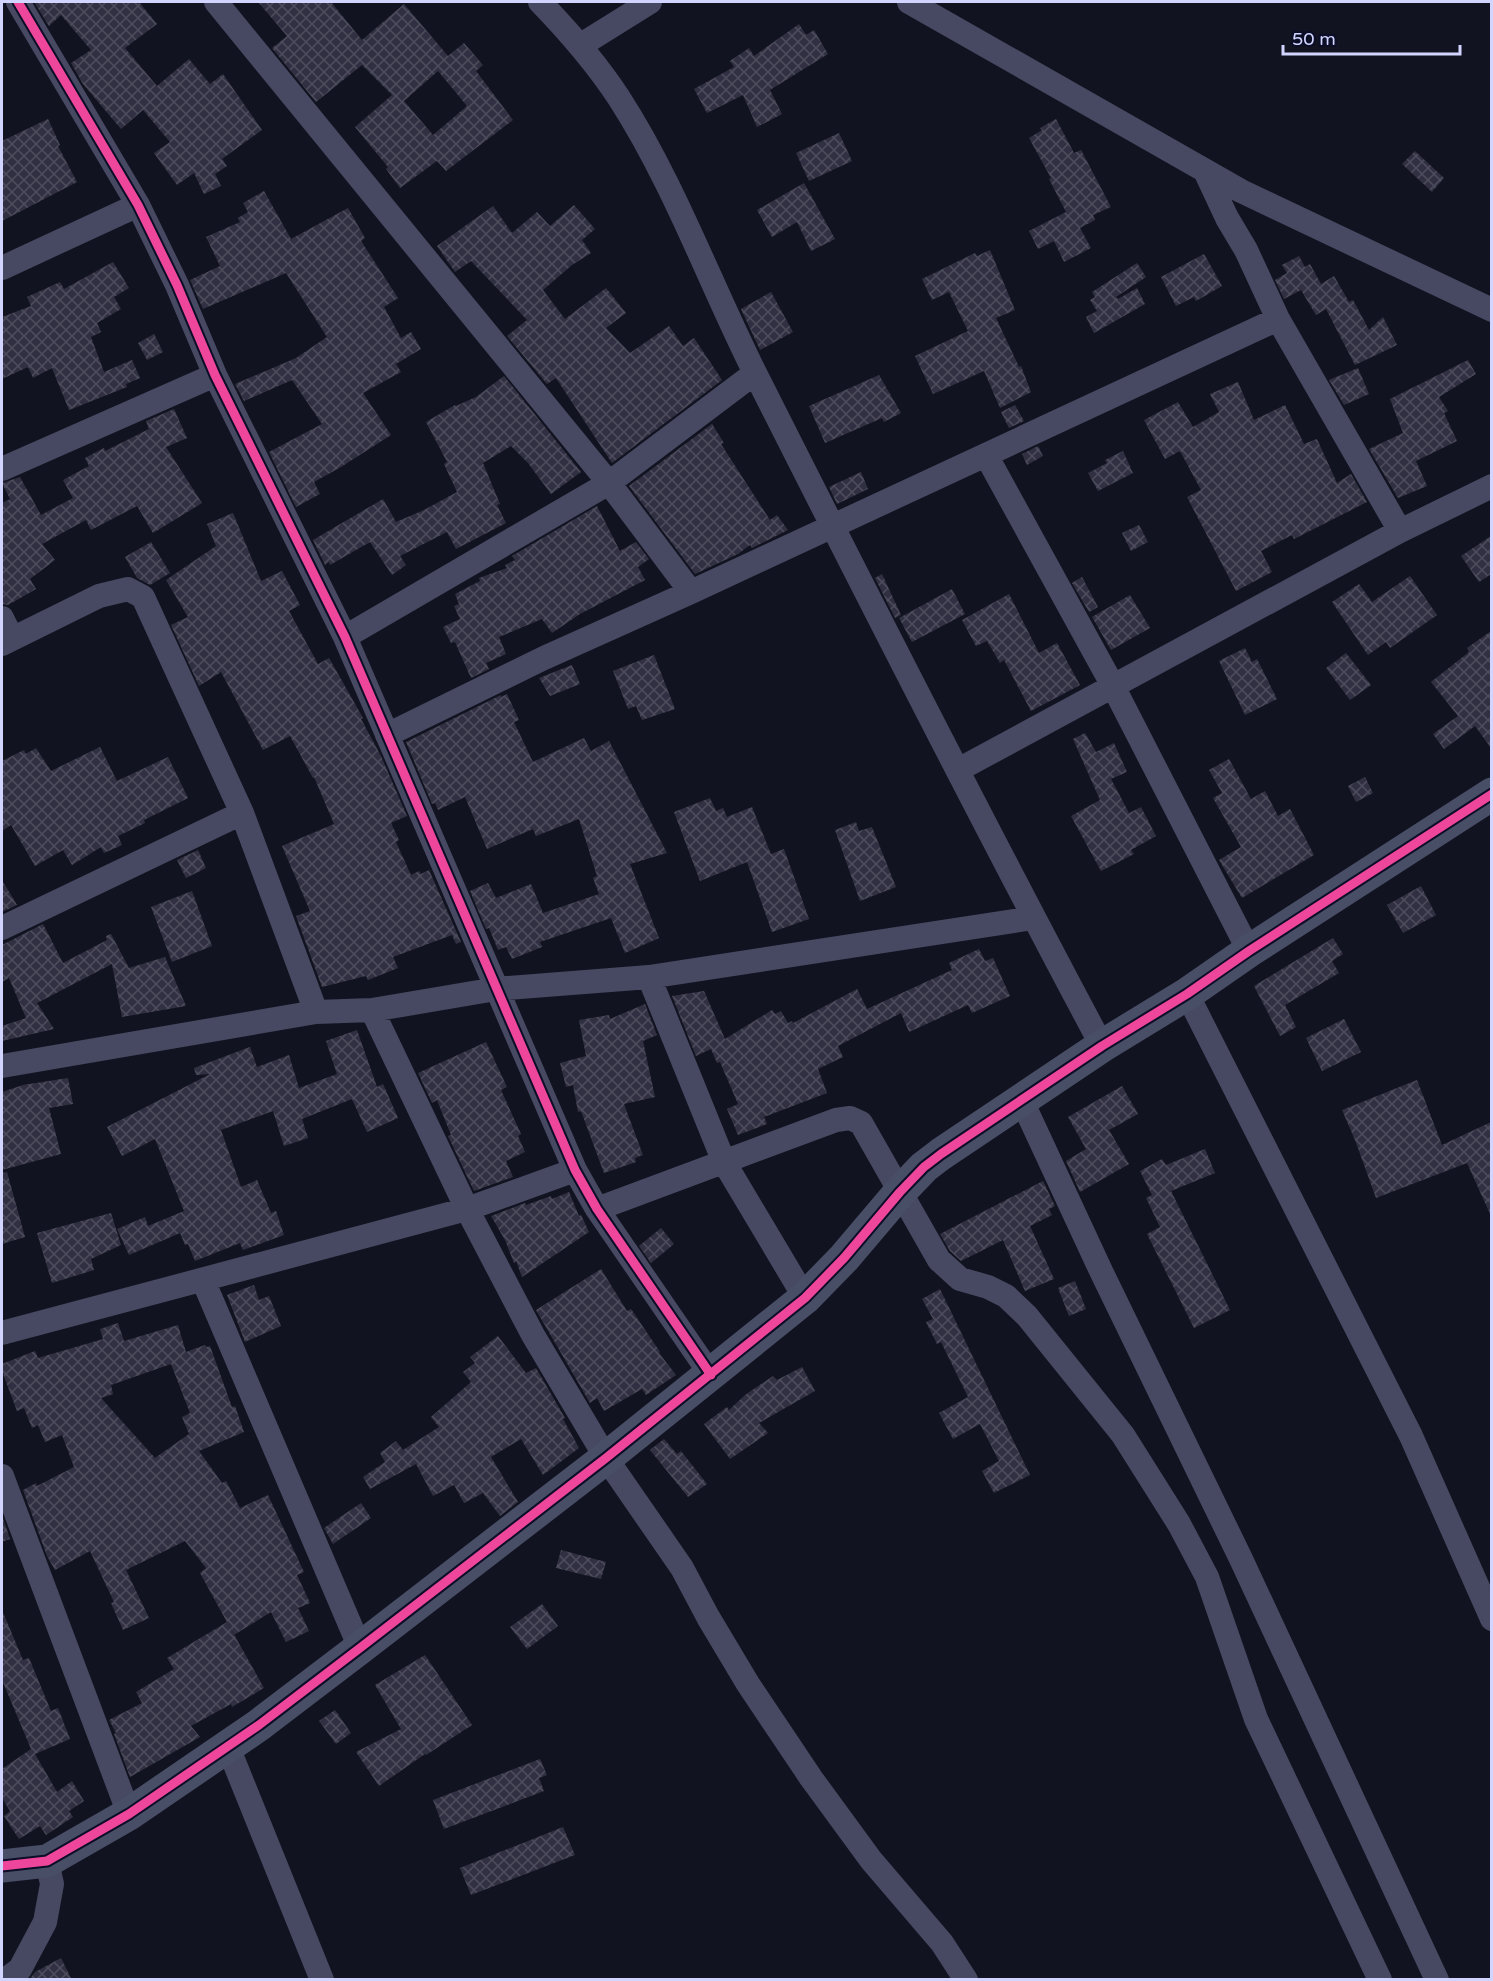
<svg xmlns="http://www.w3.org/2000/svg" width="1493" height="1981" viewBox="0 0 1493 1981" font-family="'Varela Round',sans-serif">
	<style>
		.building { fill: url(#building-cross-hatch); fill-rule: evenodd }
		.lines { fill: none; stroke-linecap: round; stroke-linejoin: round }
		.street { stroke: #464961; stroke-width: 24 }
		.secondary { stroke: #494e67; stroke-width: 33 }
		.cycleway-casing { stroke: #0c0d26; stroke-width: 13 }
		.cycleway { stroke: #ed469a; stroke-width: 9 }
	</style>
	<defs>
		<pattern id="building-cross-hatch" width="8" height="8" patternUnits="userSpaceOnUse" patternTransform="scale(1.5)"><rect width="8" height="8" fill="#303042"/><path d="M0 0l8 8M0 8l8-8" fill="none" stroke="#4d4d5e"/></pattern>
	</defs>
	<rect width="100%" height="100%" fill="#121320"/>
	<path class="building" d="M34 2H139L157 24 125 48 157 86 189 59 210 84 223 74 262 130 222 159 227 166 215 174 221 186 204 194 194 173 177 185 154 153 170 142 143 110 121 129 83 84 71 63 91 50 61 15 49 26Z
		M258 2H331L362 40 404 4 448 56 464 43 483 65 476 71 513 120 446 171 437 161 400 188 386 169 388 167 355 127 392 95 362 65 316 102 272 48 287 36ZM438 71 467 106 433 135 404 101Z
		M799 24 806 35 814 30 828 54 770 90 782 114 757 127 743 95 707 113 694 89 734 67 730 61 749 48 754 56Z
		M48 119 60 145 58 146 77 182 2 221V141Z
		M1056 119 1074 153 1081 150 1111 207 1093 215 1095 220 1080 228 1091 248 1064 262 1054 241 1038 249 1029 231 1066 212 1049 179 1051 178 1029 138 1042 130 1040 128Z
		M839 133 852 161 809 181 796 153Z
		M1415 151 1444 178 1432 192 1402 164Z
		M804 183 835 239 811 251 797 222 772 237 757 210Z
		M264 191 291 239 348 208 365 238 361 241 398 298 384 307 401 338 411 332 421 349 396 364 401 372 363 393 391 435 341 467 314 482 320 494 296 507 269 452 322 424 292 380 244 401 235 384 296 358 327 337 286 273 203 309 190 280 220 266 206 237 240 222 238 218 248 212 243 203Z
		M574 205 595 229 582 240 591 253 572 265 543 290 565 319 606 288 626 313 606 328 630 353 669 326 683 346 694 338 722 380 612 463 556 378 547 384 507 336 527 320 471 261 455 272 437 246 493 206 512 233 537 212 550 226Z
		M990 250 1015 310 996 318 1019 367 1021 366 1031 392 1000 408 984 371 933 394 915 356 968 331 949 292 932 300 922 279 975 253 977 256Z
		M1204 254 1222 286 1196 301 1194 297 1176 306 1161 277Z
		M1299 256 1305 267 1310 264 1321 284 1334 276 1349 302 1353 300 1369 330 1383 317 1397 345 1355 365 1326 309 1316 315 1301 290 1284 299 1275 280 1287 273 1282 265Z
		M113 262 129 288 114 297 121 309 97 323 101 332 91 337 104 372 132 360 140 378 126 384 127 387 69 410 52 368 33 378 28 367 2 379V317L31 306 27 297 60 282 64 289Z
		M1137 263 1146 277 1116 297 1118 299 1137 288 1145 304 1094 333 1086 317 1097 311 1090 300 1095 297 1092 292Z
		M771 292 793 332 760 350 741 309Z
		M154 334 163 352 147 360 138 343Z
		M1468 360 1476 374 1439 397 1448 411 1444 413 1457 441 1416 461 1427 486 1398 498 1369 449 1403 433 1390 399Z
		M1358 368 1369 394 1344 405 1329 380Z
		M879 375 901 413 884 422 882 418 825 443 809 406Z
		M504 376 581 472 551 494 528 463 511 446 483 463 500 504 497 505 506 523 456 549 447 532 400 556 406 565 392 575 370 542 330 565 329 562 325 565 313 540 383 499 396 522 424 510 457 492 444 464 447 462 426 422 455 405 456 406 476 397Z
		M1238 382 1254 420 1285 405 1304 444 1317 439 1337 483 1351 474 1367 502 1294 539 1292 535 1261 551 1272 572 1236 591 1187 497 1201 490 1180 451 1165 459 1144 420 1178 402 1193 427 1219 412 1210 394Z
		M1015 405 1024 421 1009 428 1001 412Z
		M174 409 187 438 166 447 202 503 153 533 137 506 91 530 86 520 42 544 55 560 30 579 36 589 8 605 2 604V503L10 499 2 483 20 477 41 515 73 498 63 480 89 466 85 458 104 448 105 451 149 429 146 421Z
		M712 424 724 443 721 444 770 520 777 515 788 530 752 548 750 545 738 554 695 574 629 486Z
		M1038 446 1043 456 1027 465 1022 454Z
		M1123 451 1133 473 1098 491 1088 473 1107 463 1105 460Z
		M861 472 868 489 837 504 829 487Z
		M597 506 620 551 636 542 649 559 638 567 645 580 580 614 552 633 542 619 499 637 506 654 486 663 489 669 471 678 455 642 451 643 443 627 460 619 454 606 459 604 455 594 480 581 479 578 507 568 505 565 515 560 512 556Z
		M233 513 261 581 282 571 300 605 289 611 318 664 329 658 363 718 361 719 381 756 407 816 391 823 399 840 396 842 411 875 419 871 421 874 429 870 461 942 456 944 452 935 393 957 398 968 368 980 366 976 322 987 296 916 310 911 282 846 334 824 314 777 313 778 290 736 263 750 221 672 199 686 171 625 188 617 166 580 216 546 207 524Z
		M1139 525 1148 542 1131 551 1122 533Z
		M1491 536V574L1479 582 1461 556Z
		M151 542 170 573 150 585 137 578 125 557Z
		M882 574 901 615 895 618 875 578Z
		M1410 576 1437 615 1390 648 1386 642 1368 655 1332 602 1359 584 1372 602Z
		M1082 577 1098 607 1089 612 1072 583Z
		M952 589 965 614 912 642 899 618Z
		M1009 594 1039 653 1057 643 1080 685 1031 711 1004 660 1000 663 987 641 976 646 962 620Z
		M1130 595 1150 628 1111 650 1092 617Z
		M1491 631V748L1475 726 1444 749 1433 734 1458 716 1431 682 1469 652 1467 648Z
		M1245 648 1252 662 1257 659 1277 699 1245 715 1219 661Z
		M1346 653 1371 685 1350 700 1326 668Z
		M654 655 675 709 642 720 636 706 628 709 613 671Z
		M572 665 580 684 550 696 539 678Z
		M507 694 519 720 514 722 533 762 584 738 591 751 609 741 667 853 630 864 659 938 625 953 611 918 540 942 542 947 512 959 506 947 498 950 489 928 486 929 470 891 488 883 496 898 531 884 543 913 599 894 593 878 597 876 579 819 536 836 533 829 487 849 465 797 438 810 435 803 432 804 406 742 501 695V697Z
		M1085 733 1096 752 1114 743 1127 772 1111 779 1129 813 1141 807 1156 836 1131 850 1134 854 1101 871 1071 816 1100 800 1073 739Z
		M100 747 117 781 168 757 188 798 144 820 145 823 118 836 122 845 104 853 101 847 72 865 63 850 35 866 11 825 2 831V761L24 750 26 754 36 748 51 771Z
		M1229 759 1251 799 1265 791 1278 816 1290 809 1314 855 1242 898 1219 860 1241 847 1213 798 1222 793 1209 770Z
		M1365 777 1373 793 1356 802 1348 786Z
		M710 798 716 811 723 808 727 817 752 807 771 854 784 849 809 919 772 932 747 862 700 881 674 812Z
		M856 822 859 831 872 827 896 887 860 901 835 830Z
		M198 850 206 868 186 878 177 860Z
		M2 880 17 905 2 912Z
		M1421 886 1436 915 1403 933 1387 905Z
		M192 891 212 946 172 962 151 907Z
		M43 924 63 963 107 940 106 936 111 934 129 968 165 957 186 1006 122 1017 112 964 37 1003 54 1029 2 1041V1026L26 1018 9 978 2 982V945Z
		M1333 938 1343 954 1332 961 1339 973 1285 1005 1296 1027 1280 1036 1254 986Z
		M979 949 985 961 993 958 1010 996 972 1013 968 1005 909 1032 901 1013 838 1046 843 1057 818 1069 827 1093 764 1117 767 1124 738 1135 727 1109 738 1104 720 1062 717 1063 711 1049 696 1056 672 996 704 991 725 1039 772 1010 775 1014 781 1011 788 1023 792 1021 793 1023 857 989 867 1009 952 970 949 963Z
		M645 1004 657 1035 643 1041 655 1097 624 1104 643 1155 635 1158 636 1162 604 1173 581 1111 578 1112 573 1085 566 1087 560 1063 586 1056 579 1020 609 1015 610 1019Z
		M1344 1019 1361 1052 1322 1071 1306 1038Z
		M357 1030 377 1087 383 1084 398 1118 367 1132 352 1099 302 1119 308 1138 284 1146 273 1111 221 1130 241 1187 257 1180 271 1213 276 1211 284 1235 243 1250 240 1243 195 1261 188 1244 185 1245 180 1233 129 1255 117 1229 145 1217 148 1226 184 1211 155 1139 122 1156 107 1127 210 1074 196 1075 194 1068 250 1047 257 1067 289 1055 299 1088 337 1074 326 1041Z
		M486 1042 507 1087 501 1090 521 1134 518 1136 525 1152 506 1161 513 1177 474 1191 448 1136 451 1135 437 1100 432 1103 418 1073Z
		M68 1078 73 1104 49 1108 61 1154 2 1170V1092L23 1085Z
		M1417 1080 1442 1145 1491 1122V1216L1467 1163 1376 1198 1355 1140 1342 1110Z
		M1122 1086 1138 1114 1109 1130 1129 1164 1080 1192 1066 1161 1086 1149 1068 1117Z
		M1205 1149 1215 1173 1171 1191 1230 1310 1194 1328 1147 1234 1160 1227 1146 1198 1152 1195 1140 1171 1162 1159 1166 1165Z
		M7 1172 25 1237 2 1244V1173Z
		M1043 1181 1055 1206 1049 1209 1052 1215 1030 1226 1054 1279 1025 1291 1003 1240 961 1261 950 1251 940 1234Z
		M569 1192 579 1216 581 1215 589 1232 522 1277 516 1261 514 1263 505 1240 491 1216 525 1203 526 1205 551 1196 552 1199Z
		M111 1213 121 1245 91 1259 94 1270 52 1283 37 1233Z
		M661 1228 674 1244 651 1263 639 1246Z
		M601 1269 627 1311 631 1309 660 1352 659 1353 676 1375 646 1395 642 1389 604 1411 597 1398 590 1403 536 1310Z
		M1075 1281 1086 1309 1069 1316 1058 1288Z
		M254 1285 259 1300 269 1296 281 1326 245 1342 227 1295Z
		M940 1289 1030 1475 994 1493 982 1471 999 1461 980 1424 953 1439 939 1413 968 1397 941 1342 937 1344 926 1322 933 1319 922 1299Z
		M118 1323 124 1341 178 1325 186 1352 205 1345 206 1347 210 1346 232 1407 235 1406 244 1432 199 1451 222 1483 226 1481 240 1508 268 1495 304 1572 297 1575 310 1603 298 1608 309 1631 286 1642 271 1612 234 1635 200 1573 206 1568 185 1541 126 1570 149 1618 123 1630 111 1603 114 1602 90 1551 55 1570 47 1556 23 1490 36 1483 37 1486 74 1467 62 1435 45 1442 38 1425 32 1428 24 1408 17 1411 2 1371V1364L35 1351 38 1358 103 1339 100 1329ZM171 1364 190 1413 182 1417 189 1434 155 1458 101 1398 113 1394 111 1385Z
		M498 1336 526 1373 536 1368 565 1418 563 1419 579 1448 543 1475 521 1439 491 1457 518 1502 500 1516 483 1493 464 1503 454 1485 433 1496 416 1464 370 1489 363 1477 385 1462 380 1453 396 1441 403 1450 439 1427 431 1417 471 1382 463 1372 475 1363 470 1357Z
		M802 1367 815 1391 759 1423 768 1433 730 1459 704 1424 727 1407 729 1410 745 1395 773 1376 777 1380Z
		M664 1439 677 1454 681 1451 707 1484 688 1497 650 1450Z
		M361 1503 371 1518 333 1544 324 1528Z
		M2 1515 10 1539 2 1542Z
		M561 1550 606 1562 601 1579 556 1568Z
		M542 1604 558 1626 527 1649 510 1627Z
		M2 1610 23 1660 29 1658 51 1711 58 1708 70 1739 35 1754 57 1792 72 1781 84 1801 69 1811 73 1817 46 1835 40 1826 19 1839 4 1816 10 1811 2 1798V1769L31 1749 2 1680Z
		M227 1622 264 1688 232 1707 231 1704 191 1726 200 1737 130 1777 114 1734 116 1733 109 1720 142 1703 136 1692 174 1669 167 1658Z
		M425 1655 472 1725 426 1755 425 1754 379 1786 356 1752 401 1729 375 1685Z
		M335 1710 351 1733 336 1744 319 1721Z
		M540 1759 547 1775 539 1778 544 1791 444 1829 433 1800Z
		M563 1827 575 1855 471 1895 460 1868Z
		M61 1958 72 1980H29L35 1972Z"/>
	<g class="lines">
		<path class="street" d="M18 2 138 205 177 285 215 375 345 637 575 1170 597 1209 711 1375
			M216 2 609 483 691 592
			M540 2C569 32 596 63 619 98 674 183 711 286 757 377 870 601 984 825 1102 1046
			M909 2 1241 191 1492 310
			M581 45 650 2
			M1205 171 1227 218 1246 250 1278 319 1400 531
			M2 268 138 205
			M986 455 1113 686 1249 951
			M2 469 215 375
			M2 618 12 638
			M345 637 609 483 755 373
			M2 644 99 596 128 589 143 597 242 813 316 1012
			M387 735 544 658 691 592 1278 319
			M958 770 1400 531 1492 486
			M2 928 242 813
			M649 977 724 1162 805 1298
			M1187 994 1411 1436 1492 1619
			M372 1010 467 1209 533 1335 606 1458 682 1568 708 1617 748 1684 811 1778 871 1860 942 1943 966 1980
			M2 1066 316 1012 372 1010 496 989 649 977 1033 918
			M1022 1101 1101 1271 1241 1559 1437 1980
			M597 1209 836 1120 850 1118 861 1123 939 1260 960 1279 988 1287 1006 1296 1027 1316 1123 1435 1179 1524 1207 1577 1256 1719 1380 1980
			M203 1280 360 1648
			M2 1333 467 1209 575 1170
			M2 1476 129 1814
			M228 1747 322 1980
			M5 1980 20 1969 45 1922 52 1884 47 1861"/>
		<path class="secondary" d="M2 1866 47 1861 129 1814 259 1725 360 1648 606 1458 805 1298 844 1258 900 1192 924 1167 941 1154 1102 1046 1187 994 1249 951 1492 794"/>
		<g class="cycleway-casing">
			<path id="cycleway" d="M18 2 138 205 177 285 215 375 345 637 575 1170 597 1209 711 1375
				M2 1866 47 1861 129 1814 259 1725 360 1648 606 1458 805 1298 844 1258 900 1192 924 1167 941 1154 1102 1046 1187 994 1249 951 1492 794"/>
		</g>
		<use href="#cycleway" class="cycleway"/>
	</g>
	<rect width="1493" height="1981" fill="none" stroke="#d1d5ff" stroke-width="6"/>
	<path d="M1283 45v9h177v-9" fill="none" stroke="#d1d5ff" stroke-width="3"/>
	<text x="1292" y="45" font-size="18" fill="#d1d5ff" stroke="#0c0d26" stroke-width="4.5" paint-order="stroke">50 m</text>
</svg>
